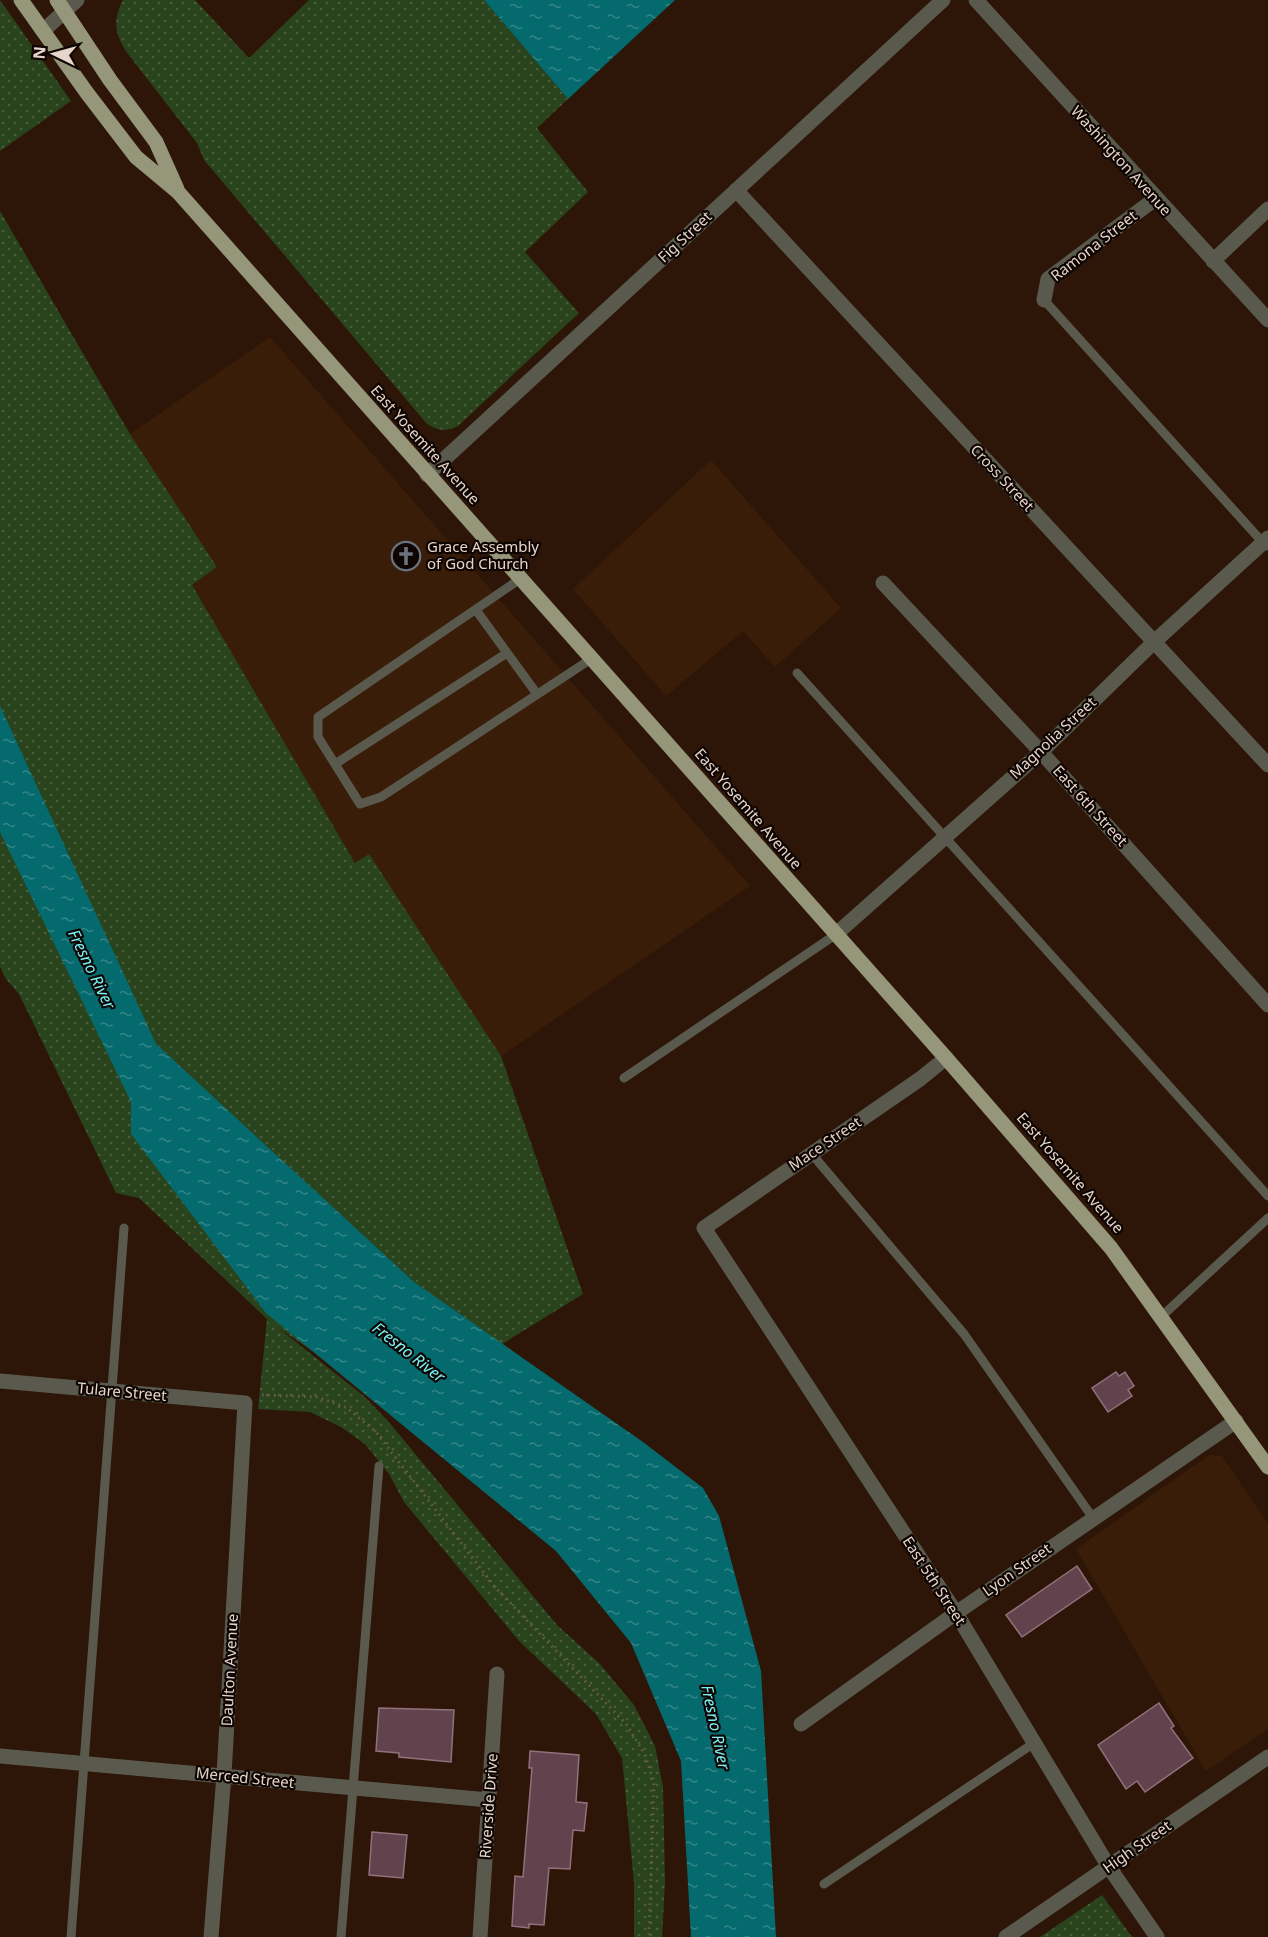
<svg xmlns="http://www.w3.org/2000/svg" width="1268" height="1937" viewBox="0 0 1268 1937" font-family="'Noto Sans',sans-serif">
	<style>
		.built { fill: #391d08 }
		.grass { fill: url(#grass-dots) }
		.water { fill: url(#water-ripples) }
		.building { fill: #61434e; stroke: #92707c; stroke-width: 1.5 }
		.lines { fill: none; stroke-linecap: round; stroke-linejoin: round }
		.path { stroke: #705c4e; stroke-width: 3; stroke-dasharray: 1.5 4.5; stroke-linecap: butt }
		.lane { stroke: #595a4d; stroke-width: 9 }
		.street { stroke: #595a4d; stroke-width: 15 }
		.primary { stroke: #96967b; stroke-width: 15 }
		.labels { text-anchor: middle; stroke-width: 4.5; stroke-linejoin: round; paint-order: stroke }
		.street-label { font-size: 15px; fill: #e5d5cb; stroke: #0e0502 }
		.poi-label { font-size: 15px; fill: #e5d5cb; stroke: #0e0502; text-anchor: start }
		.water-label { font-size: 16px; font-style: italic; fill: #78f3f7; stroke: #0e0502 }
	</style>
	<defs>
		<pattern id="grass-dots" width="8" height="8" patternUnits="userSpaceOnUse" patternTransform="scale(1.5)"><rect width="8" height="8" fill="#29431d"/><path d="M2 2h.1M6 6h.1" fill="none" stroke="#485d3c" stroke-width="1.8" stroke-linecap="round"/></pattern>
		<pattern id="water-ripples" width="26" height="14" patternUnits="userSpaceOnUse" patternTransform="scale(1.5)"><rect width="26" height="14" fill="#046a6d"/><path d="M2 4q2-2 4 0t4 0M15 11q2-2 4 0t4 0" fill="none" stroke="#358587"/></pattern>
	</defs>
	<rect width="100%" height="100%" fill="#2d1607"/>
	<path class="built" d="M270 337 750 886 501 1056 369 855 355 863 192 585 217 567 130 434Z
		M711 460 841 608 775 667 743 631 666 696 573 589Z
		M1209 1455 1222 1456 1268 1524V1729L1206 1771 1076 1549Z"/>
	<path class="grass" d="M0 0 71 101 0 151Z
		M123 0H195L249 58 309 0H484L568 99 537 128 588 192 525 252 579 313 458 426C445 432 439 431 427 424L204 160 197 143 128 54C115 35 112 21 123 0Z
		M0 211 130 434 217 567 192 585 355 863 369 854 501 1056 583 1294 397 1409 277 1327 365 1397 388 1421 557 1625 599 1663 634 1705 655 1746 663 1787 665 1882 662 1937H634V1883L622 1758 596 1714 519 1641 404 1502 389 1474 365 1444 341 1427 310 1412 258 1409 267 1319 139 1198 116 1193 19 994 6 979 0 967Z
		M1102 1895 1132 1937H1040Z"/>
	<path class="water" d="M484 0H675L568 99Z
		M0 706 156 1044 414 1282 643 1442 703 1488 719 1516 761 1671 776 1937H691L681 1761 631 1643 556 1551 266 1313 131 1134V1102L0 832Z"/>
	<path class="building" d="M1116 1372 1119 1376 1125 1372 1134 1386 1128 1390 1132 1396 1108 1412 1092 1388Z
		M1077 1566 1092 1589 1022 1637 1006 1615Z
		M1159 1703 1174 1726 1171 1728 1193 1758 1145 1792 1137 1781 1126 1789 1098 1745Z
		M379 1708 454 1710 451 1762 399 1757V1753L376 1751Z
		M530 1751 579 1755 576 1802 587 1803 584 1831 573 1830 570 1869 549 1868 544 1925 529 1924V1928L512 1926 515 1876 523 1877 532 1768H529Z
		M372 1832 407 1835 403 1878 369 1875Z"/>
	<g class="lines">
		<path class="path" d="M262 1395 318 1397 347 1408 376 1432 494 1586 627 1725 645 1755 654 1782 649 1937"/>
		<path class="lane" d="M1044 300 1266 546
			M520 579 318 717V737L360 804 381 797 591 659
			M476 610 537 694
			M797 673 1268 1196
			M335 764 507 653
			M624 1078 835 935
			M811 1153 964 1334 1093 1518
			M1162 1316 1268 1218
			M824 1884 1034 1743
			M71 1937 124 1228
			M341 1937 379 1466"/>
		<path class="street" d="M976 0 1268 320
			M43 31 77 0
			M736 190 1268 765
			M1213 261 1268 209
			M1044 300 1048 279 1155 199
			M427 475 943 0
			M883 583 1041 752 1268 1005
			M835 935 1041 752 1154 642 1268 538
			M946 1058 920 1079 704 1228 956 1613 1109 1867 1157 1937
			M0 1381 245 1403 224 1775 211 1937
			M801 1724 956 1613 1236 1421
			M0 1756 489 1800
			M480 1937 497 1674
			M1006 1937 1268 1757"/>
		<path class="primary" d="M21 0 87 93 136 157 178 192 946 1058 1111 1248 1268 1467
			M57 0 110 80 156 142 177 189"/>
	</g>
	<defs>
		<g id="church-ring" transform="scale(1.5)"><circle r="9.5" fill="#0e0502" stroke="#6b7280" stroke-width="1.5"/><path d="M-1.2-6h2.4v3.5h3.3v2.4h-3.3V6h-2.4V-.1h-3.3v-2.4h3.3Z" fill="#6b7280"/></g>
	</defs>
	<g fill-rule="evenodd">
		<use href="#church-ring" x="406" y="556"/>
	</g>
	<g class="labels">
		<g class="street-label">
			<text transform="translate(1121 161) rotate(48)" y="5">Washington Avenue</text>
			<text transform="translate(685 237) rotate(-43)" y="5">Fig Street</text>
			<text transform="translate(1094 246) rotate(-38)" y="5">Ramona Street</text>
			<text transform="translate(425 445) rotate(48)" y="5">East Yosemite Avenue</text>
			<text transform="translate(1002 478) rotate(47)" y="5">Cross Street</text>
			<text transform="translate(1053 738) rotate(-43)" y="5">Magnolia Street</text>
			<text transform="translate(1090 806) rotate(48)" y="5">East 6th Street</text>
			<text transform="translate(748 809) rotate(49)" y="5">East Yosemite Avenue</text>
			<text transform="translate(825 1144) rotate(-34)" y="5">Mace Street</text>
			<text transform="translate(1070 1173) rotate(49)" y="5">East Yosemite Avenue</text>
			<text transform="translate(122 1392) rotate(5)" y="5">Tulare Street</text>
			<text transform="translate(1017 1570) rotate(-35)" y="5">Lyon Street</text>
			<text transform="translate(934 1581) rotate(57)" y="5">East 5th Street</text>
			<text transform="translate(230 1670) rotate(-87)" y="5">Daulton Avenue</text>
			<text transform="translate(245 1778) rotate(6)" y="5">Merced Street</text>
			<text transform="translate(489 1806) rotate(-86)" y="5">Riverside Drive</text>
			<text transform="translate(1137 1847) rotate(-35)" y="5">High Street</text>
		</g>
		<g class="poi-label">
			<text x="427" y="552">Grace Assembly<tspan x="427" dy="17">of God Church</tspan></text>
		</g>
		<g class="water-label">
			<text transform="translate(92 969) rotate(64)" y="6">Fresno River</text>
			<text transform="translate(409 1352) rotate(38)" y="6">Fresno River</text>
			<text transform="translate(716 1727) rotate(78)" y="6">Fresno River</text>
		</g>
	</g>
	<g transform="translate(54 54) rotate(275)" stroke="#0e0502" stroke-width="4.5" paint-order="stroke">
	<path d="M0-4.5L10 22L0 15L-10 22Z" fill="#e5d5cb"/>
	<text y="-9" font-size="16" font-weight="bold" text-anchor="middle" fill="#e5d5cb">N</text>
	</g>
</svg>
